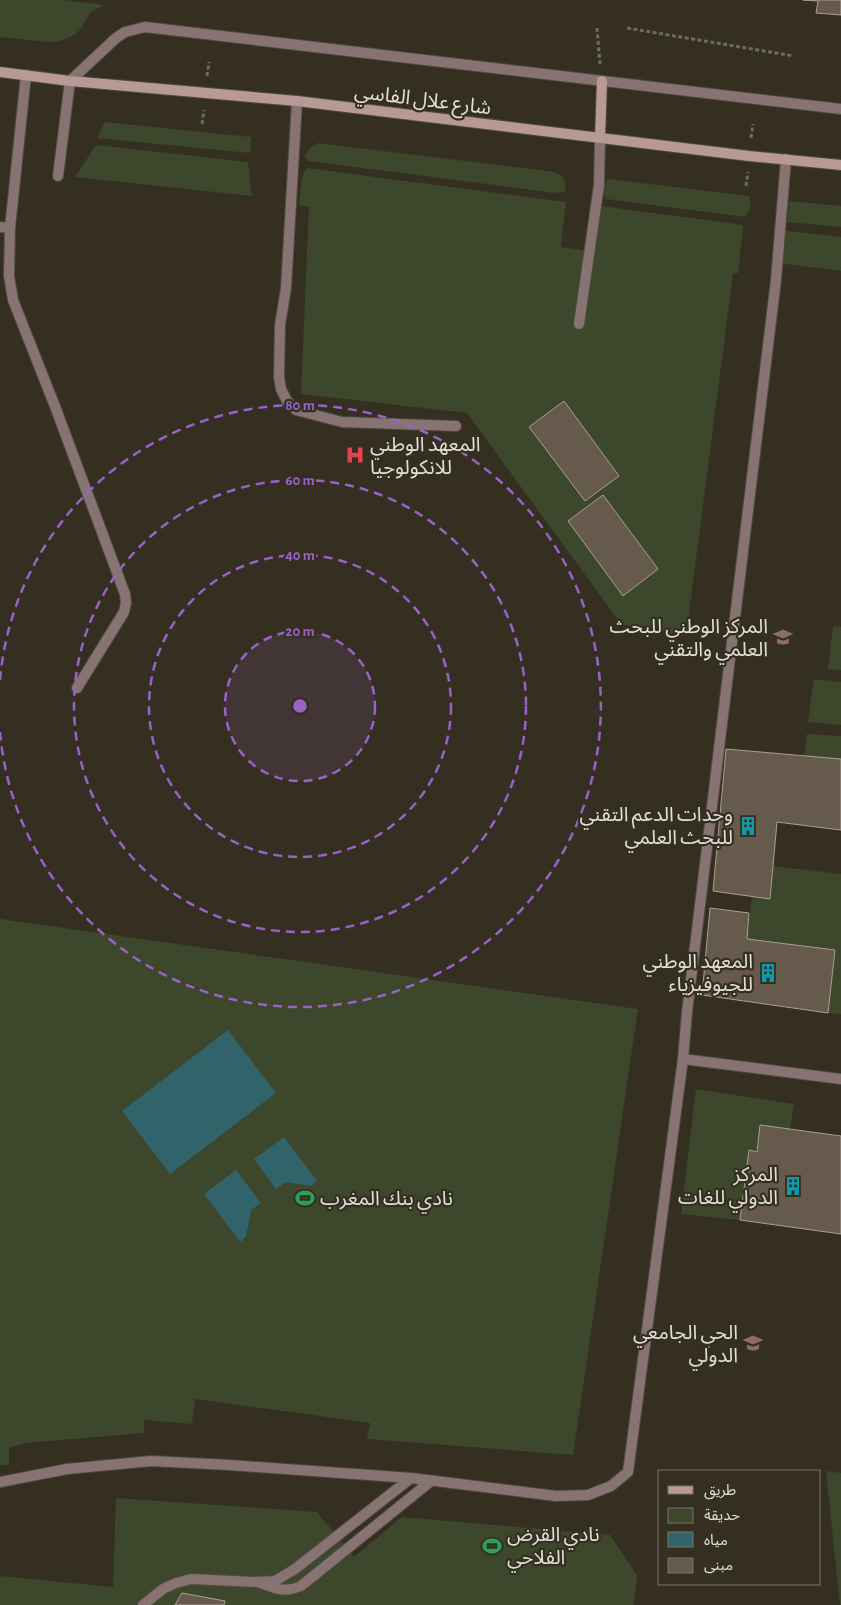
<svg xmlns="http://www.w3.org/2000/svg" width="841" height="1605" viewBox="0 0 841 1605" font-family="'Alegreya Sans','Noto Sans Arabic',sans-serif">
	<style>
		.green { fill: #3d472c }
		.water { fill: #31636a }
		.building { fill: #655a4c; stroke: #ac9f90 }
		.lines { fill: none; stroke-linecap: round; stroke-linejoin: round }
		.lane-casing { stroke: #514b3e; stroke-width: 12 }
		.secondary-casing { stroke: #514b3e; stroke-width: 12 }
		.path { stroke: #6f6a5e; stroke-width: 3; stroke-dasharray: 4 2.5; stroke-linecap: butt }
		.lane { stroke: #877372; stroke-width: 10 }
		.secondary { stroke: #b89996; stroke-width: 10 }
		.ring { fill: none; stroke: #9a61c6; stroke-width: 2.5; stroke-dasharray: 9 6 }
		.labels { text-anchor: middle; stroke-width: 4.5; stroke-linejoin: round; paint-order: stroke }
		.street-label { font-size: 20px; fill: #e1ded5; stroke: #352f21 }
		.poi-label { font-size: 20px; fill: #e1ded5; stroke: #352f21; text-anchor: end }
		.centre { fill: #9a61c6; stroke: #352f21; stroke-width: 2.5 }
		.ring-label { font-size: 15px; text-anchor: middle; font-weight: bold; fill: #9a61c6; stroke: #352f21; stroke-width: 4.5; stroke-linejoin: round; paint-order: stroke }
	</style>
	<rect width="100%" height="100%" fill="#352f21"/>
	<path class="green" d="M0 0H63L104 5 91 12 79 31 70 37 59 41 48 42 0 37Z
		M105 122 251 137 250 153 97 138Z
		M318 143 555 172C564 176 566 181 566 191L556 193 308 161 305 155 310 148Z
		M96 145 248 162 252 196 75 177Z
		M307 168 566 202 561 247 594 252 601 206 743 225 738 273 733 274 686 636 621 624 467 413 301 394 309 207 299 205 302 177Z
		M608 179 749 196 751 207 745 217 606 199 603 190Z
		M789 201 841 206V227L787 222Z
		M781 230 841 237V271L777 263Z
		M833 626 841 627V670L828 669Z
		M814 679 841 682V725L808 722Z
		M807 734 841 736V759L804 756Z
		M773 866 841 874V1014L828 1013 835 950 747 939 752 896 770 899Z
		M0 919 638 1009 573 1455 367 1439 370 1423 195 1399 192 1424 144 1420V1433L25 1443 9 1448V1465H0Z
		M696 1089 794 1104 790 1129 760 1125 757 1152 749 1151 740 1220 681 1214Z
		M826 1471 841 1473V1605H840Z
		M116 1498 317 1512 354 1557 402 1517 610 1535 637 1575 634 1605H0V1576L113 1587Z"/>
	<path class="water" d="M228 1030 276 1093 170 1174 122 1111Z
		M284 1137 317 1181 311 1186 286 1182 276 1189 254 1159Z
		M236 1170 261 1203 251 1210 246 1237 240 1242 204 1194Z"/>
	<path class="building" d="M803 0H841V15L816 13 818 1Z
		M564 401 619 476 585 501 529 427Z
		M603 495 658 569 623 596 568 521Z
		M726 749 841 759V830L777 822 770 899 713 891Z
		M710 908 749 913 747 939 835 950 828 1013 702 995Z
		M760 1125 841 1136V1234L740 1220 749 1150 757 1152Z
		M182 1593 225 1601 224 1605H175Z"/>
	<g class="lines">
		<g class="lane-casing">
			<path id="lane" d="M26 75 10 228 9 276 13 300 56 409 125 594 126 603 124 612 77 688
				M297 101 286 288 280 325 279 377 281 389 287 401 296 410 342 422 456 426
				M58 176 70 81 116 38 125 32 145 27 841 109
				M0 227 10 228
				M579 324 599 185 600 138
				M683 1059 687 1012 776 280 786 159
				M0 1482 67 1469 151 1461 229 1465 411 1478 556 1496 588 1495 611 1486 628 1472 683 1059 841 1079
				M261 1583C277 1589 284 1593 301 1586L431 1481
				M143 1605 163 1589 176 1583 191 1579 255 1582 275 1581 295 1569 411 1478"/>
		</g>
		<g class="secondary-casing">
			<path id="secondary" d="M0 72 70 81 297 101 749 156 841 165
				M600 138 602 81"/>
		</g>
		<path class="path" d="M597 28 600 64
			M627 28 794 56
			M207 76 209 62
			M202 124 204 110
			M751 138 753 124
			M746 186 748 172"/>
		<use href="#lane" class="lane"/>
		<use href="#secondary" class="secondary"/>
	</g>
	<circle cx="300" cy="706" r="75" fill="#9a61c6" fill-opacity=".12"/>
	<g class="ring">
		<circle cx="300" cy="706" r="75"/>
		<circle cx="300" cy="706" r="151"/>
		<circle cx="300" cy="706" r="226"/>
		<path d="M0 680A301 301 0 1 1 0 732"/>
	</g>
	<defs>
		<g id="hospital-bare" transform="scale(1.5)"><path d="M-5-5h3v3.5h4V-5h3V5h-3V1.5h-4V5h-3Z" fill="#e0444e" stroke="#352f21" stroke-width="2.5" paint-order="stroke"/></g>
		<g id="university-bare" transform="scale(1.5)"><path d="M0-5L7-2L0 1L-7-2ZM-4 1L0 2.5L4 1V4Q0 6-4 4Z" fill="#8d6e63" stroke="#352f21" stroke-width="2.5" paint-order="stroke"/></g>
		<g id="building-bare" transform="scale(1.5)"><path d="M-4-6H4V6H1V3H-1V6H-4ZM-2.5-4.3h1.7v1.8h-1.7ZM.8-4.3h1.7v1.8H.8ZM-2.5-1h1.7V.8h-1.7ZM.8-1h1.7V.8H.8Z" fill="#0f9aa8" stroke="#352f21" stroke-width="2.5" paint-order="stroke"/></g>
		<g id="stadium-bare" transform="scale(1.5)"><path d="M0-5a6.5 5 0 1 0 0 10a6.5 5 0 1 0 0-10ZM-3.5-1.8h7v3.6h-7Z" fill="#2e9e5b" stroke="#352f21" stroke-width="2.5" paint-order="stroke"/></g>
	</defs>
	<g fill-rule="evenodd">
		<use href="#hospital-bare" x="355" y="455"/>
		<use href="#university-bare" x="783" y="637"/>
		<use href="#building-bare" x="748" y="826"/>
		<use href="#building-bare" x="768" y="973"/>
		<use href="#building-bare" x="793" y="1186"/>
		<use href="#stadium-bare" x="305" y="1198"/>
		<use href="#university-bare" x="753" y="1343"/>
		<use href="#stadium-bare" x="492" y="1546"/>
	</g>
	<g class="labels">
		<g class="street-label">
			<text transform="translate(423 99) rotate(7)" y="7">شارع علال الفاسي</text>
		</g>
		<g class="poi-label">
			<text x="370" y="451" text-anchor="start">المعهد الوطني<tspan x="370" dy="23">للانكولوجيا</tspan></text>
			<text x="768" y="633">المركز الوطني للبحث<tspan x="768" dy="23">العلمي والتقني</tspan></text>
			<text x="733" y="821">وحدات الدعم التقني<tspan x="733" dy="23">للبحث العلمي</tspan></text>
			<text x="753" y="968">المعهد الوطني<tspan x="753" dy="23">للجيوفيزياء</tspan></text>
			<text x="778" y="1181">المركز<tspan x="778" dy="23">الدولي للغات</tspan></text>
			<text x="320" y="1205" text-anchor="start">نادي بنك المغرب</text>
			<text x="738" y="1339">الحي الجامعي<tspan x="738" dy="23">الدولي</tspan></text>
			<text x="507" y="1541" text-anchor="start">نادي القرض<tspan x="507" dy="23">الفلاحي</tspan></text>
		</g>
	</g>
	<circle cx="300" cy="706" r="8" class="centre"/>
	<g class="ring-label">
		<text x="300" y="410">80 m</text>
		<text x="300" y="485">60 m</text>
		<text x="300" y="560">40 m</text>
		<text x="300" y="636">20 m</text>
	</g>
	<rect x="658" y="1470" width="162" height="115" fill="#352f21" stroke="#7a7569"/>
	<rect x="668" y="1486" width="25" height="8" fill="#b89996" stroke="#7a7569"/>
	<text x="704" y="1495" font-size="15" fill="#e1ded5">طريق</text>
	<rect x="668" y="1508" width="25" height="15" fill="#3d472c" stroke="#7a7569"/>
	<text x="704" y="1520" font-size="15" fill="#e1ded5">حديقة</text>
	<rect x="668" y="1532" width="25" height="15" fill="#31636a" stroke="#7a7569"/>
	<text x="704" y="1545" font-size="15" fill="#e1ded5">مياه</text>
	<rect x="668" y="1558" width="25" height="15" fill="#655a4c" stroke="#7a7569"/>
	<text x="704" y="1570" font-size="15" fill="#e1ded5">مبنى</text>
</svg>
